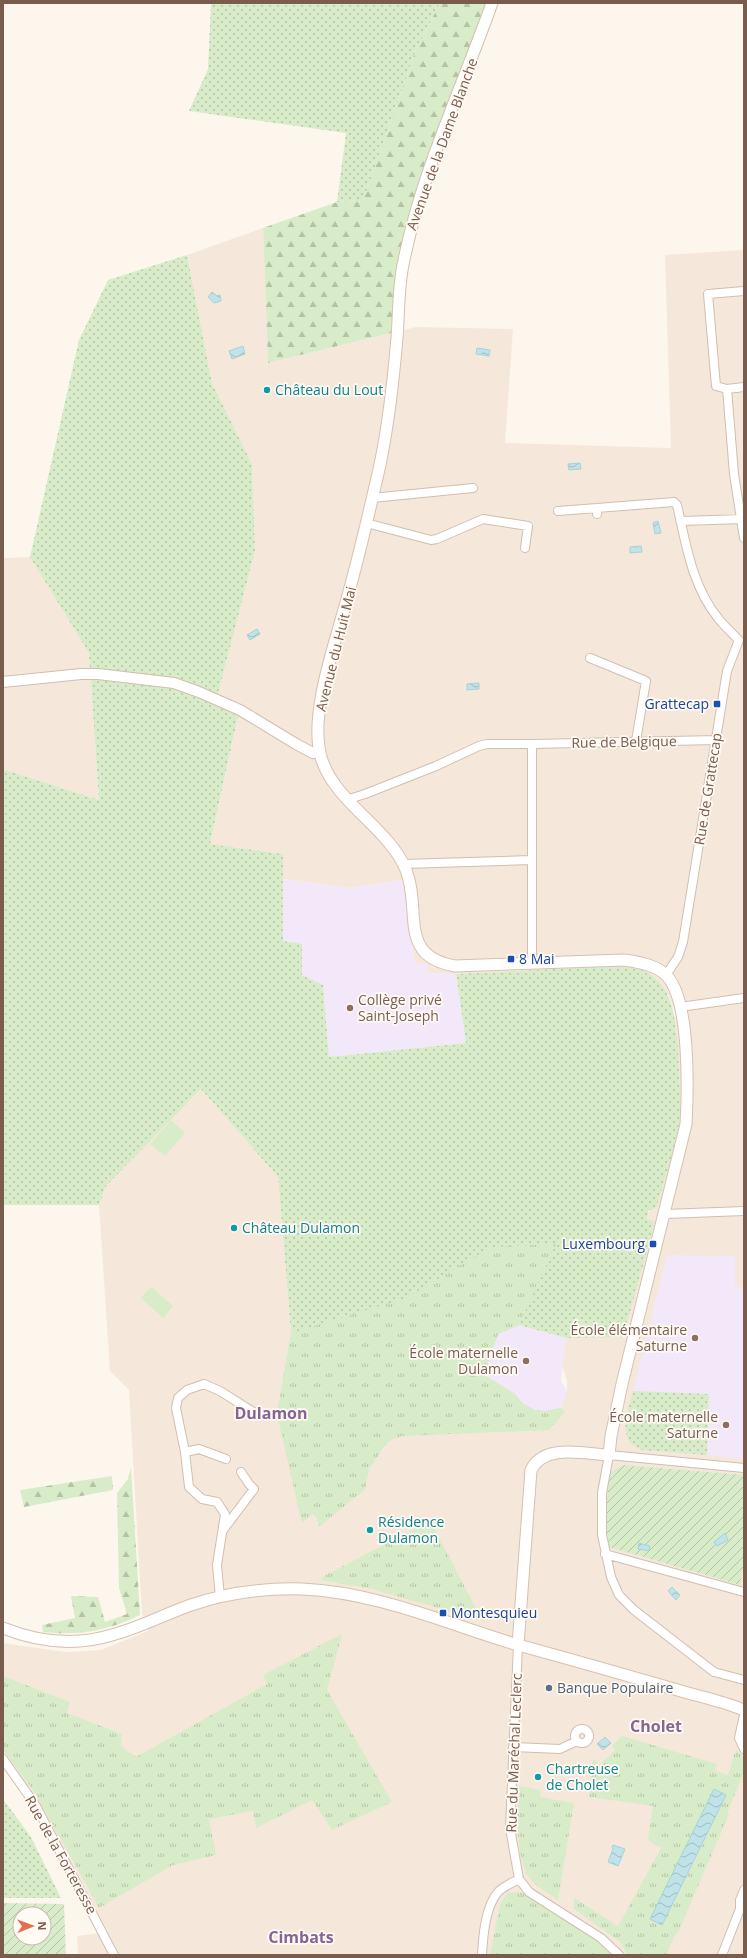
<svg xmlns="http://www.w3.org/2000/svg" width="747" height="1958" viewBox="0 0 747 1958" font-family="'Open Sans',sans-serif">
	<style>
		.residential { fill: #f5e8da }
		.education { fill: #f3e8fa }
		.grass { fill: url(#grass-dots) }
		.forest { fill: url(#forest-firs) }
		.park { fill: url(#park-tufts) }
		.garden { fill: url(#garden-furrows); fill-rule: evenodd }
		.pitch { fill: #d8ecc9 }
		.water { fill: url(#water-waves); stroke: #a5d3da }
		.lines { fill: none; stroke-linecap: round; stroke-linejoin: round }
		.minor-casing { stroke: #d1beb0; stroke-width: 10 }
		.tertiary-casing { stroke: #d1beb0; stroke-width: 12 }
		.secondary-casing { stroke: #d6c0b0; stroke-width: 13 }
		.minor { stroke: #fff; stroke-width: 8 }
		.tertiary { stroke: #fff; stroke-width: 10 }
		.secondary { stroke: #fff; stroke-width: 11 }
		.culture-dot { fill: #0f9aa8; stroke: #fffaf3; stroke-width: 1.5 }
		.transit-dot { fill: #1a4fb4; stroke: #fffaf3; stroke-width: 1.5 }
		.education-dot { fill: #8d6e63; stroke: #fffaf3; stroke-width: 1.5 }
		.service-dot { fill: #5c6f8a; stroke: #fffaf3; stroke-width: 1.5 }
		.labels { text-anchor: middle; stroke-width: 3.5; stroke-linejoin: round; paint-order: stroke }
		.street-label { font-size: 14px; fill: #7a5c4d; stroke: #fffaf3 }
		.culture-label { font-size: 14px; fill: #0d838f; stroke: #fffaf3; text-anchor: start }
		.transit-label { font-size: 14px; fill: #164399; stroke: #fffaf3; text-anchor: end }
		.education-label { font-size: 14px; fill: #785e54; stroke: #fffaf3; text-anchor: end }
		.service-label { font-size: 14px; fill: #4e5e75; stroke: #fffaf3; text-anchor: start }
		.quarter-label { font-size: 16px; font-weight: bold; fill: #846695; stroke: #fffaf3 }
	</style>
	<defs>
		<pattern id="grass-dots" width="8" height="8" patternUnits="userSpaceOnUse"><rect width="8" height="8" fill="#d8ecc9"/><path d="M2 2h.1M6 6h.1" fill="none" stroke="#b4c2a5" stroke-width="1.8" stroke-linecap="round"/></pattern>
		<pattern id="forest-firs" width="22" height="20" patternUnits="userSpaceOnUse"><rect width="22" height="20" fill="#d8ecc9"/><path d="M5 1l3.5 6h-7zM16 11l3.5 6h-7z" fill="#b4c2a5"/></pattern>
		<pattern id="park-tufts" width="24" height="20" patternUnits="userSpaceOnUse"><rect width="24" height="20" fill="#d8ecc9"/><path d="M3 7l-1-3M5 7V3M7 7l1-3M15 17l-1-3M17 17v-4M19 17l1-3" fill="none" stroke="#b4c2a5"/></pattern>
		<pattern id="garden-furrows" width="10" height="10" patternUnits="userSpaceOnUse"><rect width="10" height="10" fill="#d8ecc9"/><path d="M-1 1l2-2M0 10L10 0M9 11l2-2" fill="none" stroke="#b4c2a5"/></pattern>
		<pattern id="water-waves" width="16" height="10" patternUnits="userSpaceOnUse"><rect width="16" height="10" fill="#bfe3e8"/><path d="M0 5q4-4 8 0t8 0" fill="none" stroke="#a0bbbe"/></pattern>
	</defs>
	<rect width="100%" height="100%" fill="#fdf6ec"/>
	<path class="residential" d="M263 228 268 363 416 327 513 329 505 443 671 448 665 255 744 250V1955H78L77 1936 108 1932 39 1804 3 1752V1643L65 1652 101 1650 148 1631 142 1614 129 1390 110 1371 99 1205 106 1186 201 1089 278 1177 291 1333 277 1414 303 1522 314 1513 365 1489 369 1469 390 1440 402 1436 549 1430 565 1412 560 1408 567 1391V1381L561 1361 566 1338 591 1336 647 1219 679 1123 680 1082 675 1012 669 996 651 976 613 966 456 974 428 973 415 964 404 880 350 888 283 879V854L210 844 238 717 215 705 255 551 252 464 212 383 187 255Z
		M30 557 89 653 99 800 3 769V558Z"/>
	<path class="education" d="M283 879 350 888 404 880 415 964 427 963 428 973 456 974 466 1043 329 1057 323 985 302 975 283 942Z
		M667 1255 735 1256V1287H744V1459L707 1455 709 1394 633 1391Z
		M519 1325 566 1338 561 1381 567 1391 560 1408 546 1411 535 1410 522 1403 515 1394 484 1375 498 1334Z"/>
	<path class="grass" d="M211 3H440L416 50 363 201 337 202 346 133 189 111 208 69Z
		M187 255 212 383 252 464 255 551 215 705 238 716 210 844 283 854V941L302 944V975L323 985 329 1057 466 1043 456 974 613 966C619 966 628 966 634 967 674 979 675 1016 678 1049 679 1074 682 1099 679 1123 675 1148 664 1181 657 1206L654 1209 649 1210 647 1219 653 1221 654 1226 623 1337 566 1338 519 1325 498 1334 484 1375 515 1394 522 1403 535 1410 546 1411 560 1408 565 1412 549 1430 402 1436 390 1440 385 1446 369 1469 365 1489 320 1526 314 1513 302 1523 277 1414 291 1333 278 1177 201 1089 106 1186 99 1205H3V769L99 800 89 653 30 557 79 340 108 280Z
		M633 1391 709 1394 707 1455 643 1450C615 1443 628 1411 633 1391Z
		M3 1799 31 1837 61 1898H3Z"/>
	<path class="forest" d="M440 3H487L418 194 398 259 391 333 268 363 263 228 337 202 363 201 416 50Z
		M131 1467 140 1615C107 1631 79 1636 43 1632L42 1625 75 1618 71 1596 98 1597 105 1622 127 1614 119 1588 117 1493 128 1479Z
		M112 1476 113 1490 24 1507 20 1490Z"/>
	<path class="park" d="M556 1244 519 1325 498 1334 484 1375 515 1394 522 1403 535 1410 546 1411 560 1408 565 1412 549 1430 402 1436 390 1440 385 1446 369 1469 365 1489 320 1526 314 1513 302 1523 277 1414 291 1333 406 1298 491 1247Z
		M424 1524 433 1527 435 1530 480 1616 486 1622 372 1589 321 1580 322 1577Z
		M342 1634 327 1690 392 1802 332 1830 312 1800 256 1828 253 1811 209 1819 216 1855 173 1865 99 1908 33 1790 3 1750V1676L70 1702 67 1713 122 1734 121 1746 136 1757 267 1684 263 1675Z
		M622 1736 717 1764 715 1771 728 1775 736 1749 744 1758V1773L727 1813 729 1814 678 1933H676L666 1955H628L620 1942 574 1909V1898L618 1926 661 1848 648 1840 653 1806 589 1797 593 1758 599 1765 615 1750 612 1746Z
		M519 1786 541 1790 540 1797 574 1803 558 1900C550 1894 538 1888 531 1880 514 1858 518 1813 519 1786Z
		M519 1892 525 1893 600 1941 609 1949 612 1955H490L500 1904 507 1893Z"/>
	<path class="garden" d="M623 1465 744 1475V1562L740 1585 609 1547 605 1517 610 1472Z
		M3 1903 64 1904 66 1955H3ZM20 1914H44V1938H20Z"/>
	<path class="pitch" d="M171 1120 185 1133 165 1156 150 1144Z
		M151 1287 173 1306 163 1318 141 1298Z"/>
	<path class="water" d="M212 292 217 296 220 295 221 301 214 303 208 297Z
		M243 346 245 354 232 359 229 351Z
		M477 348 490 350 489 356 476 354Z
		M580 463 581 469 569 470 568 464Z
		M658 521 661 533 655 534 653 523Z
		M641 546 642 552 630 553V547Z
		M257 629 260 634 250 640 247 635Z
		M479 683V689L467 690V684Z
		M725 1533 728 1540 717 1546 714 1542Z
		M639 1543 650 1546 649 1551 638 1549Z
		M672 1587 680 1595 676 1600 668 1591Z
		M605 1737 611 1743 603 1750 597 1744Z
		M714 1789 726 1795 662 1925 650 1919Z
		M613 1845 625 1849 618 1866 608 1862 613 1849 612 1848Z"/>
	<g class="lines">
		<g class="minor-casing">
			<path id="minor" d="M744 387 727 389 734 474 744 538
				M727 389 716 386 708 294 744 291
				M372 498 473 488
				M558 511 597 508
				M597 514V508L674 502 677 505C686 544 692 586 718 618 724 626 732 633 739 640L727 671 683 942 678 957 666 975
				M681 521 744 519
				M366 523 431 540 437 539 483 519 528 526 525 548
				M590 658 646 681 636 741
				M532 744 716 740
				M349 799 365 794 436 766 479 746 487 744H532V962
				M404 864 532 860
				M680 1007 744 998
				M665 1214 744 1211
				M185 1452 199 1449 226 1459
				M744 1468 609 1455 602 1493V1535L611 1577 619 1595 634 1610 714 1672 744 1680
				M223 1530 254 1489 249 1484 241 1472
				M605 1554 744 1592
				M220 1597 217 1565 225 1514 217 1502 202 1499 189 1487 185 1452 176 1408 178 1398 187 1390 204 1384 220 1391 255 1413
				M518 1645 510 1828 519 1879 529 1892 601 1938 619 1955
				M744 1715 739 1738 744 1749
				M575 1736a7 7 0 1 1 14 0a7 7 0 1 1-14 0Z
				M513 1747 560 1749 577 1741
				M3 1759 36 1806 114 1955
				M482 1955C483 1937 485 1907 498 1892 504 1886 512 1883 519 1879
				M722 1955 740 1909V1900L744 1890"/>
		</g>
		<g class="tertiary-casing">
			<path id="tertiary" d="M3 682 81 674H98L174 683 199 692 240 710 296 744 313 753 319 752"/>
		</g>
		<g class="secondary-casing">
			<path id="secondary" d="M492 3C462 88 422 171 404 260 398 285 399 313 397 338 393 385 388 432 377 478 368 517 359 556 348 595 337 638 310 710 320 753 330 800 389 827 406 870 422 911 397 956 455 966L624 960C638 962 657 965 667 976 690 1001 688 1089 686 1124L622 1384 611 1436 609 1455C584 1454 544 1443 531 1470L518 1645
				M3 1628C38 1642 76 1646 112 1635 139 1628 165 1614 191 1605 226 1593 265 1588 302 1589 376 1592 448 1624 518 1645 570 1659 622 1674 674 1689 697 1696 722 1701 744 1710"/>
		</g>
		<use href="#minor" class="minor"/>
		<use href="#tertiary" class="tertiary"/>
		<use href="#secondary" class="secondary"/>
	</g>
	<g class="culture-dot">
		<circle cx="267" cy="390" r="4"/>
		<circle cx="234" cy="1228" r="4"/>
		<circle cx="370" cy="1530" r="4"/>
		<circle cx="538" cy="1777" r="4"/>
	</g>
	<g class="transit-dot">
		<rect x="713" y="700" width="8" height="8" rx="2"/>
		<rect x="507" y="955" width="8" height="8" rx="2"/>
		<rect x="649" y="1240" width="8" height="8" rx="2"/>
		<rect x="439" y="1609" width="8" height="8" rx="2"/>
	</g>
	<g class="education-dot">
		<circle cx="350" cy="1008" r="4"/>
		<circle cx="695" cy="1338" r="4"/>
		<circle cx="526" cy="1361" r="4"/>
		<circle cx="726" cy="1425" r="4"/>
	</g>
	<circle class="service-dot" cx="549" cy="1688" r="4"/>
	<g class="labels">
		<g class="street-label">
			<text transform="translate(442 144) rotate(-70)" y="5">Avenue de la Dame Blanche</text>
			<text transform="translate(336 649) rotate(-76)" y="5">Avenue du Huit Mai</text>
			<text transform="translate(624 742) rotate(-1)" y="5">Rue de Belgique</text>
			<text transform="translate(708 789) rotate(-81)" y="5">Rue de Grattecap</text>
			<text transform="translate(514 1753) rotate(-88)" y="5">Rue du Maréchal Leclerc</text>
			<text transform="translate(61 1855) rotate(61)" y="5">Rue de la Forteresse</text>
		</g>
		<g class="culture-label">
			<text x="275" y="395">Château du Lout</text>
			<text x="242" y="1233">Château Dulamon</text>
			<text x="378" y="1527">Résidence<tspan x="378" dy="16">Dulamon</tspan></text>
			<text x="546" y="1774">Chartreuse<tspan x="546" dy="16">de Cholet</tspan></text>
		</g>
		<g class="transit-label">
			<text x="709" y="709">Grattecap</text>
			<text x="519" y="964" text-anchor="start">8 Mai</text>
			<text x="645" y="1249">Luxembourg</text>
			<text x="451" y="1618" text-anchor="start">Montesquieu</text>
		</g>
		<g class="education-label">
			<text x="358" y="1005" text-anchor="start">Collège privé<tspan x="358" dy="16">Saint-Joseph</tspan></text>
			<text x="687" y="1335">École élémentaire<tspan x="687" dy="16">Saturne</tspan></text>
			<text x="518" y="1358">École maternelle<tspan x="518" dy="16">Dulamon</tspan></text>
			<text x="718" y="1422">École maternelle<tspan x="718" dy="16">Saturne</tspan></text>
		</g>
		<g class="service-label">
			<text x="557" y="1693">Banque Populaire</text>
		</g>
		<g class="quarter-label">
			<text x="271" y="1419">Dulamon</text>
			<text x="656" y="1732">Cholet</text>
			<text x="301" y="1943">Cimbats</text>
		</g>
	</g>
	<rect width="747" height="1958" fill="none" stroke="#7a5c4d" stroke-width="8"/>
	<g transform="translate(32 1926) rotate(89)"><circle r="19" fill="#fffaf3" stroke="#cabbb1"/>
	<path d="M0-3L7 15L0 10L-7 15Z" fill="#e76f51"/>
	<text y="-6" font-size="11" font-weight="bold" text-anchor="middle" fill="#7a5c4d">N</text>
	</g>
</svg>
